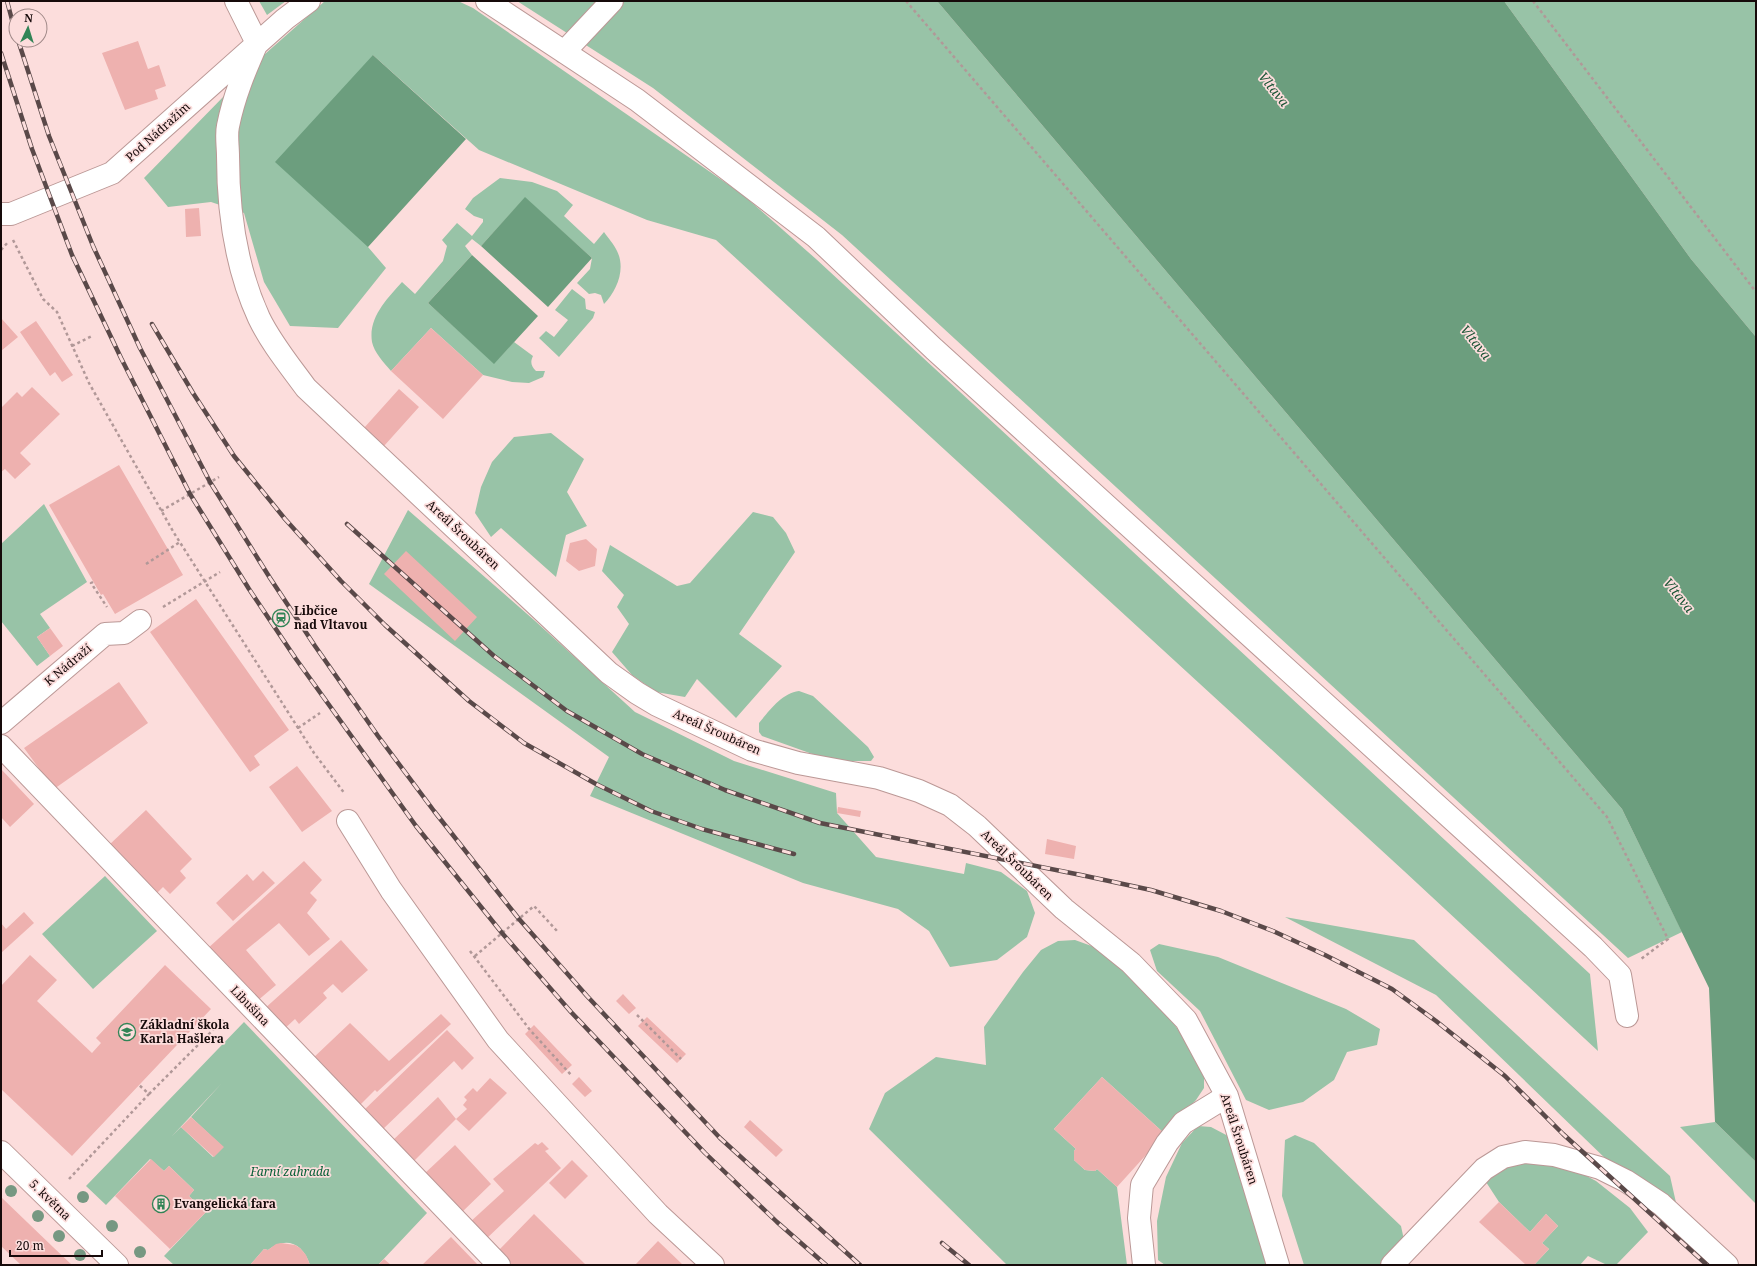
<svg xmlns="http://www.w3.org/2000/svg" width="1757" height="1266" viewBox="0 0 1757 1266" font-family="'Noto Serif',serif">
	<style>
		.green { fill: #98c3a7; fill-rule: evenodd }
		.water { fill: #6c9e7e }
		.building { fill: #eeb1af }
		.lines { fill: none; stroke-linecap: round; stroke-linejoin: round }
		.minor-casing { stroke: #bb9896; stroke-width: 24 }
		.path { stroke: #b19898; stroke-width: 2.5; stroke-dasharray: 3 3; stroke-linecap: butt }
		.minor { stroke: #fff; stroke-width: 22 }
		.rail-casing { stroke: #5a4949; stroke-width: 4.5 }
		.rail { stroke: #fcdddc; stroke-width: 3; stroke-dasharray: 9; stroke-linecap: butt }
		.tree { fill: #769882 }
		.labels { text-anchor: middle; stroke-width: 3.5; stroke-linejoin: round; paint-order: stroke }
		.street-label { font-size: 12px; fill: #160a0a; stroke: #fcdddc }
		.poi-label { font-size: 12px; font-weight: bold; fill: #160a0a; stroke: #fcdddc; text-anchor: start }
		.park-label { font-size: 12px; font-style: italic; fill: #086038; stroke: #fcdddc }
		.water-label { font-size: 13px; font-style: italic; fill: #195434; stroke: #fcdddc }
	</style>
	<rect width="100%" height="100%" fill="#fcdddc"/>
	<path class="green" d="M259 1H286L267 15Z
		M325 1H458L473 8 742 194 816 259 1590 974 1598 1051 1404 871 716 240 647 220 479 150 373 55 368 247 386 268 338 328 290 326 264 282 244 213 211 202 168 207 144 178 265 54Z
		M517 1H937L1622 809 1682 932 1628 958 842 235 653 88Z
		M1504 1H1756V337L1691 259Z
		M500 178 532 182 557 191 573 205 564 216 594 244 604 232C608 238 614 244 617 251 626 269 617 290 604 304L601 295 595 293 589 294 577 283 590 269 592 258 525 198 481 246 472 239 465 246 472 255 428 303 494 363 514 342 533 356C530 362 531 366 536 371H545L543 377 529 383 512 382 483 375 431 328 391 371C384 363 374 352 372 342 368 317 388 298 402 282L415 294 443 261 447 246 442 240 457 223 472 236 483 222V219L474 216 465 209 473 198Z
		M572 289 585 299 586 309 595 312 593 318 559 357 539 338 546 331 554 337 568 320 555 310Z
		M551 433 584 459 567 492 587 526 566 535 556 577 501 528 491 537 475 513 481 487 492 462 514 437Z
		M44 504 87 582 40 614 50 628 37 637 50 656 37 666 1 621V544Z
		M408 510 534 620 635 712 734 761 836 793 837 813 876 857 964 874 966 863 1001 872 1027 891 1035 913 1027 937 997 960 950 967 929 931 898 909 803 883 590 796 609 757 369 584Z
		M753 512 773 517 786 533 795 552 739 634 782 666 736 718 697 679 685 697 656 692 632 675 612 652 629 624 617 607 624 595 602 571 610 545 677 586 690 583Z
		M799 691 813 696 868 747 874 757 871 761H832L762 736 759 732V723C770 710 782 693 799 691Z
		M105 876 157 931 93 989 42 934Z
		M1285 917 1414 940 1670 1176 1677 1207 1608 1161 1436 995Z
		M1075 940 1097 948 1133 978 1166 1011 1198 1061 1204 1073V1088L1196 1100 1165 1134 1102 1077 1054 1129 1076 1149 1074 1151V1160L1085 1170 1095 1171 1097 1169 1117 1187 1127 1265H1007L869 1129 885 1093 936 1057 986 1065 984 1027 1023 972 1041 950 1058 941Z
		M1159 944 1218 957 1346 1009 1380 1029 1377 1045 1347 1052 1334 1080 1303 1102 1269 1110 1246 1100 1200 1011 1157 971 1150 950Z
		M244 1022 427 1213 378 1265H310C303 1243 286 1236 268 1250L264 1249 250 1265H174L164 1256 206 1212 189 1196 194 1190 169 1166 164 1171 150 1159 106 1205 86 1186ZM222 1083 191 1117 223 1147 213 1157 181 1127 172 1136Z
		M1715 1122 1756 1162V1204L1680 1127Z
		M1198 1126 1211 1127 1230 1137 1238 1156 1266 1265H1165L1158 1260 1157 1221 1166 1177 1182 1143Z
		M1295 1135 1314 1143 1401 1226 1404 1240 1382 1265H1304L1282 1196 1285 1140Z
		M1535 1158 1562 1163 1596 1181 1630 1208 1648 1232 1616 1265H1607L1588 1256 1580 1265H1534L1549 1249 1542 1243 1558 1226 1546 1214 1530 1232 1499 1202 1486 1182C1501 1162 1512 1163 1535 1158Z"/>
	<path class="water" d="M937 1H1504L1691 259 1756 337V1162L1715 1122 1709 988 1622 809Z
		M373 55 466 139 368 247 275 162Z
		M525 197 592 258 548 307 481 246Z
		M472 255 538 316 494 364 428 303Z"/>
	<path class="building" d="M138 41 148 69 159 65 166 86 155 90 158 99 125 110 102 53Z
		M199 208 201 236 186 237 185 209Z
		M1 318 18 337 1 351Z
		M36 321 73 375 62 382 55 372 50 376 20 332Z
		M431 328 483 375 443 419 391 371Z
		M32 387 60 414 20 453 31 464 15 479 5 469 1 472V408L17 392 22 397Z
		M399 389 419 407 384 446 364 428Z
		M119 465 183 575 115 614 103 594 101 595 49 505Z
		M586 539 597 549 595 566 579 571 566 561 570 543Z
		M406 551 477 617 455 641 384 574Z
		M196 599 289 730 254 756 260 765 250 772 150 632Z
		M50 628 63 646 50 656 37 637Z
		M119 682 148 723 54 789 24 748Z
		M297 766 332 811 302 832 269 787Z
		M1 769 34 804 10 827 1 817Z
		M838 807 861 811 860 817 837 813Z
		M146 810 192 859 180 871 186 878 170 894 163 887 155 895 108 846Z
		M1047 839 1076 846 1074 859 1045 854Z
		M304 861 322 880 310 893 317 900 307 913 330 939 309 956 279 923 246 950 276 985 256 1002 206 950Z
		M263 871 275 883 233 921 216 903 247 874 253 881Z
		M24 912 34 923 1 953V923L6 929Z
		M341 940 368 970 342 993 333 984 323 993 327 998 299 1024 295 1019 282 1031 263 1010Z
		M30 955 57 980 37 1001 92 1053 101 1043 96 1038 165 965 211 1009 72 1156 1 1089V986Z
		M623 994 636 1008 629 1014 616 1001Z
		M441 1014 451 1024 377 1092 375 1090 358 1107 311 1060 350 1023 389 1061Z
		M647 1017 686 1054 677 1063 638 1026Z
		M534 1025 572 1065 562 1074 525 1034Z
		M447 1030 474 1058 462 1070 454 1061 381 1131 362 1112Z
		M579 1077 592 1091 585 1097 572 1084Z
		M1102 1077 1165 1134 1117 1187 1097 1169 1095 1171 1085 1170 1074 1160V1151L1076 1149 1054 1129Z
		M490 1078 507 1093 469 1131 456 1119 467 1109 463 1105 467 1100 464 1097 473 1088 477 1092Z
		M438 1097 456 1119 412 1163 391 1142Z
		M191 1117 224 1147 214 1157 181 1127Z
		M750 1120 783 1150 776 1157 744 1127Z
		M542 1142 549 1149 545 1151 561 1168 485 1240 469 1223 504 1191 493 1179 535 1143 538 1145Z
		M455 1145 491 1184 460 1214 423 1175Z
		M151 1159 164 1171 169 1166 194 1190 189 1196 206 1212 170 1249 115 1196Z
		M572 1160 588 1176 565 1199 549 1183Z
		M1 1197 53 1247 72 1265H21L1 1246Z
		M1499 1202 1530 1232 1546 1214 1558 1226 1542 1243 1549 1249 1534 1265H1526L1479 1222Z
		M534 1214 586 1265H512L498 1251Z
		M451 1237 478 1265H422Z
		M658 1241 682 1264 680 1265H635Z
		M281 1243 295 1245 300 1248 306 1255 310 1265H250L264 1249 268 1250 276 1244Z
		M384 1259 391 1265H378Z"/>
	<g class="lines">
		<g class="minor-casing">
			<path id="minor" d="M236 1 257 43
				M487 1 637 100 816 237 934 349 1593 947 1620 975 1627 1016
				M257 43C245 70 234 96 228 126 226 135 228 146 228 156 228 210 236 268 259 318 271 343 290 366 306 388L609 673 637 693 657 705 752 750 798 763 879 778 919 791 950 805 977 826 1064 909 1131 963 1186 1020 1227 1096 1278 1265
				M564 52 612 1
				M1 214H11L112 173 285 19 309 1
				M1 723 105 634 124 633 140 621
				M1 746 499 1265
				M348 821 391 890 498 1040 658 1214 713 1265
				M1 1152 117 1265
				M1144 1265 1139 1218 1142 1185 1167 1143 1183 1123 1227 1096
				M1392 1265 1484 1169 1503 1157 1525 1152 1554 1155 1600 1168 1626 1181 1661 1204 1727 1265"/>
		</g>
		<path class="path" d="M906 1 1607 817 1668 939 1641 959
			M1533 1 1756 292
			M13 240 43 299 57 312 89 383 174 533 314 753 345 794
			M1 250 9 241
			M72 346 92 336
			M161 511 219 477
			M146 564 180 542
			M93 582 91 583 107 607
			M163 607 220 572
			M298 728 320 713
			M470 951 530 1030 572 1076
			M475 956 534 906 558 932
			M637 1015 681 1059
			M149 1094 225 1018
			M69 1179 149 1094 139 1085"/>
		<use href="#minor" class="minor"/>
		<g class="rail-casing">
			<path id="rail" d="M7 1 16 35
				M18 40 49 136 93 246 140 348 210 482 270 578 315 646 378 736 434 811 519 919 587 996 720 1138 860 1265
				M1 53 32 149 72 255 121 358 190 494 249 589 296 659 416 826 502 933 571 1012 705 1153 777 1222 826 1265
				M152 324 193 393 234 456 285 519 341 581 385 625 469 701 524 743 596 784 651 811 702 829 794 854
				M347 524 494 656 567 711 642 754 725 790 820 823 1081 875 1151 890 1221 911 1273 931 1325 955 1392 989 1436 1021 1505 1076 1563 1134 1707 1265
				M942 1243 969 1265"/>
		</g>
		<use href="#rail" class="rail"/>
	</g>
	<g class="tree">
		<circle cx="11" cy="1191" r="6"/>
		<circle cx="83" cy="1197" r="6"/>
		<circle cx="38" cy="1216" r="6"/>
		<circle cx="112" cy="1226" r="6"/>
		<circle cx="59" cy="1236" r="6"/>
		<circle cx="140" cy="1252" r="6"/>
		<circle cx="80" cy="1255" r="6"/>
	</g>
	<defs>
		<g id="station-ring" transform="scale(0.9)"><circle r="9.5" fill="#fcdddc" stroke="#318456" stroke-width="1.5"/><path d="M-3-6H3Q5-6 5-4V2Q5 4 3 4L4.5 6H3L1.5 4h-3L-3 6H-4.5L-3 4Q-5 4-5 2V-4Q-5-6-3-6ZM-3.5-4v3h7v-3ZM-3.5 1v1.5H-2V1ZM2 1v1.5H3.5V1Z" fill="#318456"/></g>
		<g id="school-ring" transform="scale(0.9)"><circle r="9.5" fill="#fcdddc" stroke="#318456" stroke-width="1.5"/><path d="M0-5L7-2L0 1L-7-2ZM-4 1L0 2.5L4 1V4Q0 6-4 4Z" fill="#318456"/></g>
		<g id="building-ring" transform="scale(0.9)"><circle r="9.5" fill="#fcdddc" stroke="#318456" stroke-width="1.5"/><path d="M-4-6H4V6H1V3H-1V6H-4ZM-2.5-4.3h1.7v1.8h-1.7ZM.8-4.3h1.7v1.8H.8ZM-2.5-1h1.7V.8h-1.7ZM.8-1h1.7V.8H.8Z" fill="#318456"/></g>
	</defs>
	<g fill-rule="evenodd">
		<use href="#station-ring" x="281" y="618"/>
		<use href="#school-ring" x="127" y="1032"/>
		<use href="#building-ring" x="161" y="1204"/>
	</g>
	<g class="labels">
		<g class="street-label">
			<text transform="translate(158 132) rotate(-42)" y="4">Pod Nádražím</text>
			<text transform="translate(463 535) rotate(43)" y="4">Areál Šroubáren</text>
			<text transform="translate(68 665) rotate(-40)" y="4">K Nádraží</text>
			<text transform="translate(717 732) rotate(24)" y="4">Areál Šroubáren</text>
			<text transform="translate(1017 865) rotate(44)" y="4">Areál Šroubáren</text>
			<text transform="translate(250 1006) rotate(46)" y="4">Libušina</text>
			<text transform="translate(1239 1139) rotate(72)" y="4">Areál Šroubáren</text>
			<text transform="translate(50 1200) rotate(44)" y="4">5. května</text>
		</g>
		<g class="poi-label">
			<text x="294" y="615">Libčice<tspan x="294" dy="14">nad Vltavou</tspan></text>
			<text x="140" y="1029">Základní škola<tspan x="140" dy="14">Karla Hašlera</tspan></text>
			<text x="174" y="1208">Evangelická fara</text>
		</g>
		<g class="park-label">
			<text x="290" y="1176">Farní zahrada</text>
		</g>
		<g class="water-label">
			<text transform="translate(1274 89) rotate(51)" y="5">Vltava</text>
			<text transform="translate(1476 342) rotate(51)" y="5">Vltava</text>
			<text transform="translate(1679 595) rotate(51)" y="5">Vltava</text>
		</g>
	</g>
	<rect width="1757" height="1266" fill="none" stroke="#160a0a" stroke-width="4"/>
	<g transform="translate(28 28) rotate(4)"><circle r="19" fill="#fcdddc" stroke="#a08988"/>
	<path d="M0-3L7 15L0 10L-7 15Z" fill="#318456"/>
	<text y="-6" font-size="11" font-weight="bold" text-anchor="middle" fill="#160a0a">N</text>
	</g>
	<path d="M10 1250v6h92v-6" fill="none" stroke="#160a0a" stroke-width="2"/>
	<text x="16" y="1250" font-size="12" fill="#160a0a" stroke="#fcdddc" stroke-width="3" paint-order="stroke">20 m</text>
</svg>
